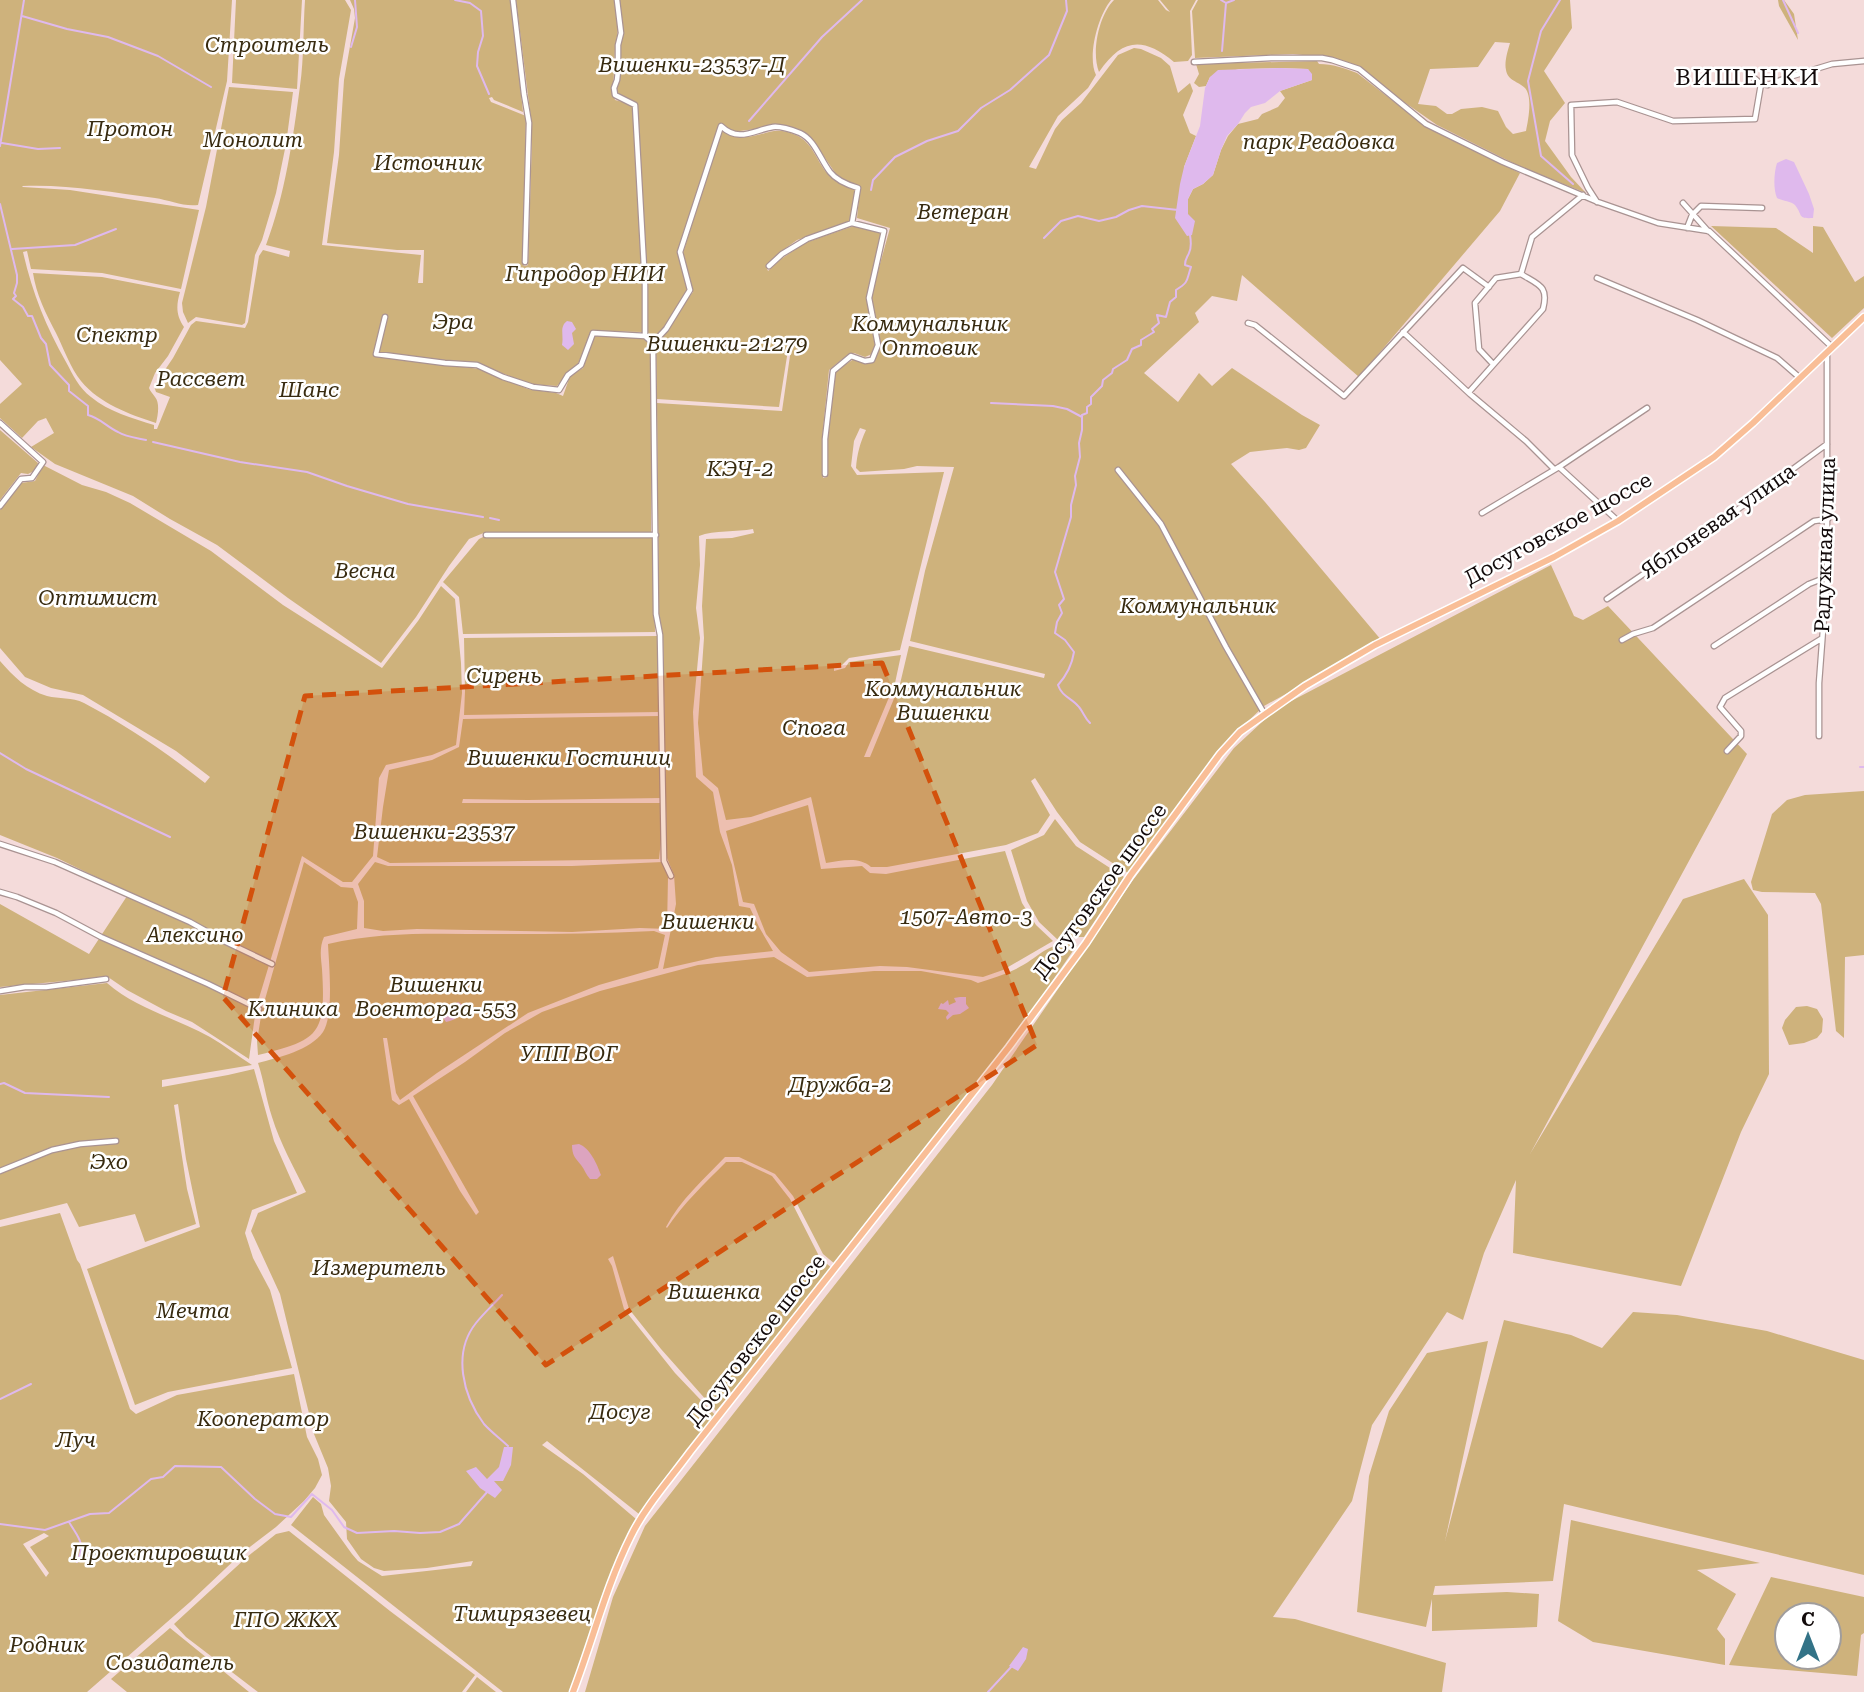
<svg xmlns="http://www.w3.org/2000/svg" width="1864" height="1692" viewBox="0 0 1864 1692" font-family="'Roboto Serif',serif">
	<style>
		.green { fill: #ceb27c; fill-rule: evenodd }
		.water { fill: #dfb9ed }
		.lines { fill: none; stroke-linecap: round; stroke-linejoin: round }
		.stream { stroke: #dfb9ed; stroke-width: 2 }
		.minor-casing { stroke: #a99392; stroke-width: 7 }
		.major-casing { stroke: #fff; stroke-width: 9 }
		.minor { stroke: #fff; stroke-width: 4.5 }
		.major { stroke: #f9be97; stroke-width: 6 }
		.marked { fill: #d3510c; fill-opacity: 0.2; stroke: #d3510c; stroke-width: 5; stroke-dasharray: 14 9; stroke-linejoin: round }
		.labels { text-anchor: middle; stroke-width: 5; stroke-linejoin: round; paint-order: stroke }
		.park-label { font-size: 21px; font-style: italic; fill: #382b10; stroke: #fff }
		.street-label { font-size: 21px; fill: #120a0a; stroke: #fff }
		.neighbourhood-label { font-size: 23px; letter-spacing: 2px; fill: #120a0a; stroke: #fff }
	</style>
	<rect width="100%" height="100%" fill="#f4dbda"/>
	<path class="green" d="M0 0H232L227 81 198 205C184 207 169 200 155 198 111 192 66 184 22 186L23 187 70 190 199 210 181 289 102 273 31 269 27 251 23 252C32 292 46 327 66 362 73 375 79 388 91 397 109 412 132 418 154 425V429H157L170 397 156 392 154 386 173 358 191 325 196 321 245 328 248 322 259 256 263 250 289 257 290 251 266 245C285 195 293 139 300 86 304 58 303 29 305 0H345L351 10 339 79 334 152 322 245 421 255 418 283H423L424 250H397L327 243 339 155 344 80 355 18 354 9 350 0H511L523 112 494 100 492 97 489 98 491 102 526 116 523 265 525 266 528 265 532 140 530 111 516 0H614L619 23 615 49 613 93 615 100 631 104 633 106 642 281 643 332 592 331 577 366C567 370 565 378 557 386L529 384 482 365 379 353 387 316H384L373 356 480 369 528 389 556 393 563 396 570 376 583 368 594 335 646 338 652 346 651 533 486 532 469 539 449 566 416 617 381 663 288 598 217 545 170 519 133 496 55 464 31 447 54 433 46 418 38 421 22 438 0 418V404L22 384 0 360Z
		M236 0H302L297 89 232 83Z
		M618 0H1111C1098 16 1087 56 1096 75L1088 88 1058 116 1029 167 1036 169 1055 129 1062 120 1081 103 1118 55 1134 48 1141 49 1161 58 1170 66 1178 93 1190 83 1193 91 1183 115 1190 133 1196 136 1184 167 1188 214V199L1193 189 1203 184 1213 175 1221 150 1228 136 1238 124 1258 119 1262 114 1278 107 1285 98 1280 91 1312 80 1308 69 1280 68 1239 69 1210 77 1206 86 1199 87 1194 83 1199 74 1196 64 1317 61 1319 64C1333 64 1344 68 1357 73L1424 125 1520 173 1500 211 1359 377 1242 275 1237 301 1212 296 1195 313 1199 322 1144 373 1178 402 1199 373 1212 386 1232 368 1302 415 1320 425 1306 448 1299 450 1287 448 1250 452 1231 464 1265 502 1382 641 1264 706 1219 749 1128 873 1080 842 1057 812 1035 778 1031 781 1050 815 1038 833 1006 845 887 867H871C858 856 842 861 826 863L811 797 751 817 726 820 718 788 703 775 698 723 704 638 702 606 706 539 732 538 754 533 753 529C737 532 714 530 699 536L700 565 696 608 700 638 693 712 696 777 713 792 720 832 732 865 739 906 750 908 759 927 773 951 716 957 663 969 676 904 674 875 667 858 663 637 659 622 657 403 782 411 791 349 788 350 779 407 657 399 656 345C670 329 679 309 693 292L683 253 721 130C729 134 738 138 747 137 768 135 773 125 796 135 813 143 816 160 827 173 834 182 845 186 855 190L851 222 797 240 779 253 766 266 768 271 781 259 805 243 833 233 854 226 881 232 867 297 875 345 872 354 865 357 854 353 841 360 829 370 822 440 823 478 827 477V434L834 372 854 359 873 361 880 346 871 296 890 228 857 218 860 187 838 177 816 145 805 133 787 126 773 124 756 129 732 132 722 125H719L678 252 688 289 665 327 653 338 646 331 647 274 637 104 618 95 616 88 619 79 620 47 623 36V22ZM860 428 866 430C860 443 857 454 856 468L860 472 904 469 917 466 954 467 925 571 910 641 1045 674 1044 678 909 646 900 684 870 757H864L895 683 901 655 849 662 845 668 834 671V666L842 665 849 658 900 650 944 472 857 475 851 466 854 441Z
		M1114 0H1158L1166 10 1170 12 1160 0H1196L1190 11 1192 55 1188 61 1174 62C1142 36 1122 39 1099 72 1091 52 1099 15 1114 0Z
		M1198 0H1570L1572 28 1544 71 1565 103 1550 121 1545 141 1571 177 1586 193 1521 167 1437 125 1394 95 1358 66 1332 58 1293 54 1195 58 1192 11ZM1495 42 1510 43C1508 50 1504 62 1506 70 1508 81 1518 81 1525 88 1533 97 1528 121 1526 131L1513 134 1506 127 1498 111 1482 107 1461 109 1452 114H1447L1436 106 1418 104 1430 69 1478 67Z
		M1778 0H1784L1794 14 1798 40 1779 6Z
		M229 87 293 92 286 144 276 193 262 240 255 255 245 323 242 325 196 317 188 323 183 312 182 303 206 207Z
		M1711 226 1776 228 1813 253V226L1823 227 1855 282 1864 276V308L1832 338Z
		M33 273 102 277 180 292C176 306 176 315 184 327L168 356 155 373 149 388C150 391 153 394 155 397 160 403 158 415 156 423 129 414 100 404 81 381 71 369 63 347 56 333 46 314 36 294 33 273Z
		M0 430 38 463 36 470 28 474 21 473 0 500Z
		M43 465 82 485 106 492 130 503 211 551 283 605 382 668 418 621 441 586 455 599 461 663 462 693 456 745 432 755 386 765 379 778 373 856 352 882H343L302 856 256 1008 249 1059 192 1022 166 1011 127 990 108 977 0 987V904L89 954 129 893 57 858 0 835V661C13 676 27 690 47 696 59 699 72 697 84 703 126 725 167 753 205 783L210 777 176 751 83 695 51 688 25 677 0 648V510L21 483 35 481Z
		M485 536 653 537 655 632 463 634 459 597 443 582 479 539Z
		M1551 565 1574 616 1583 620 1608 606 1747 754 1530 1154 1683 899 1744 879 1768 915 1769 1074 1741 1132 1681 1286 1513 1253 1516 1180 1484 1253 1463 1320 1447 1312 1372 1425 1352 1501 1273 1617 1295 1619 1446 1663 1442 1692H585L613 1597 645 1526 992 1085 1133 880 1234 748 1276 709Z
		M658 636 659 712 464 715 465 691 464 638Z
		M660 716 662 798 528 800 463 799 462 803H661V840L659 859 390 863 377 857 383 807 389 770 432 760 459 747 463 719Z
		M1864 791V955L1845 957 1844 1038 1836 1031 1821 904 1815 893 1762 892 1753 890 1751 882 1772 814 1787 800 1805 795Z
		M808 805 821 869 862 866 870 873 886 874 1005 851 1022 903 1036 925 1053 941 1003 970 983 977 907 967 880 966 809 972 781 952 766 934 754 904 743 902 726 831Z
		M1055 819 1076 846 1124 877 1084 937H1066L1058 940 1039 922 1027 901 1011 850 1044 835Z
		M304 862 341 887 353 888 358 902 357 929 324 937C319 948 321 958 322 969 326 1034 320 1040 258 1055L257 1041 262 1010Z
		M375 862 388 866H572L663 862 668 877 667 929 640 928 572 932 417 929 383 931 364 928V901L358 884Z
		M654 931 665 935 658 968 599 985 528 1013 437 1073 400 1100 396 1093 387 1038H383L392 1100 399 1105 409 1099 460 1191 476 1215 479 1212 413 1096 465 1062 505 1033 542 1012 600 991 698 965 774 957 807 977 874 971H921L971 980 978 983C990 979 1004 975 1016 969 1041 957 1046 941 1077 945L992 1069 835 1264 823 1254 793 1196 775 1174 739 1157H725C704 1179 680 1200 666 1227L667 1228C683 1204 705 1183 726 1162H742L772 1176 790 1199 820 1258 833 1269 716 1411 661 1349 629 1309 613 1256 608 1259 612 1266 624 1309 675 1373 715 1415 639 1514 547 1441 542 1445 583 1474 636 1519 626 1538 569 1692H503L291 1525 313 1497 321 1504 324 1515 352 1554 358 1561 382 1576 471 1566 473 1561 427 1568 384 1571 374 1568 361 1559 347 1539 346 1522 329 1501 331 1486 328 1468 314 1434 280 1294 251 1231 258 1213 306 1192C294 1168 280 1143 272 1117 266 1099 264 1081 258 1063 277 1058 311 1050 323 1032 334 1015 329 965 328 944 382 931 438 934 493 934 547 934 600 934 654 931Z
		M107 983C137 1009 176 1018 210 1037 224 1045 238 1056 252 1065L162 1080V1087L228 1075 254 1069 274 1141 297 1193 252 1210 245 1233 253 1258 270 1290 292 1368 168 1392 135 1405 87 1269 200 1227 186 1159 178 1104 174 1105 187 1189 196 1224 145 1242 135 1214 79 1227 67 1203 0 1220V995Z
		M1807 1006 1817 1009 1823 1019 1822 1032 1817 1038 1804 1043 1789 1045 1782 1028 1785 1020 1796 1007Z
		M60 1213 77 1260 80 1264 130 1409 136 1414 177 1395 294 1374 307 1437 318 1459 322 1475 315 1488 304 1501 276 1527 242 1553 190 1602 87 1692H0V1227ZM44 1533 49 1536 30 1547 49 1573 46 1577 23 1544Z
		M1633 1312 1677 1315 1767 1331 1864 1360V1575L1564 1504 1553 1581 1435 1586 1433 1595 1507 1592 1539 1594 1537 1627 1432 1631V1599L1426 1627 1357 1612 1369 1476 1389 1411 1427 1353 1488 1341 1445 1541 1504 1320 1571 1335 1602 1348Z
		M1571 1520 1760 1563 1697 1570 1736 1594 1717 1629 1725 1639V1665L1593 1642 1558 1621Z
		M289 1531 390 1611 475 1675 462 1692H258L186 1637 174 1624 247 1557 276 1534Z
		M1771 1577 1864 1597V1633L1861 1635 1857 1676 1729 1665ZM1787 1615H1829V1657H1787Z
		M170 1628 249 1692H127L111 1679Z
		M477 1677 496 1692H466Z"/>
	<path class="water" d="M1280 68 1308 69 1312 74V80L1280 91 1265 103 1251 107 1245 113 1238 124 1227 136 1221 150 1213 175 1203 184 1193 189 1188 199V214L1195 221 1192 235 1187 236 1175 218 1180 184 1184 167 1200 126 1205 88 1210 77 1218 70Z
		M1786 159 1794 162 1809 194 1814 209 1813 218C1797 219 1803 215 1795 205 1791 201 1782 201 1777 198 1773 189 1774 172 1777 163Z
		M567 321 572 322 576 329 572 333 574 344 568 350 562 345C564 335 559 327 567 321Z
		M960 997H966V1004L969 1008 960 1014 953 1015 947 1020 946 1017 949 1013 946 1010 938 1009 941 1003 943 1004 948 1000 949 1005 956 1002 954 998Z
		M458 1002 463 1005C464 1015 456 1020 446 1022L442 1016V1013Z
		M579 1144C590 1148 597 1164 601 1175L597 1179H590C586 1175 585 1170 581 1165 575 1158 572 1155 572 1145Z
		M504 1447H513L511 1465 503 1481H494L502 1490 495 1498 480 1488 466 1471 476 1467 487 1479 499 1467Z
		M1023 1647 1028 1649 1026 1659 1018 1671 1009 1666Z"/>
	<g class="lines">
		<path class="stream" d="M455 0 470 3 481 11 483 36 478 52 477 66 489 94
			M1221 0 1226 3 1234 0
			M1560 0 1541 31 1528 81 1541 156 1573 184
			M1783 0 1798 33
			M22 16 67 29 108 37 158 56 211 87
			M351 47 357 27 355 0
			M1222 51 1226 3
			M749 121 822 37 862 0
			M2 143 38 149 60 148
			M0 146 24 0
			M871 190 873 180 895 157 927 141 958 131 981 108 1010 90 1049 55 1067 11 1066 0
			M0 204 17 275V283L14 293 16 296 13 299 23 307 28 316H32L41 338 46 344 50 365 69 385V391L88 406V415C100 418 107 427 118 432 126 437 137 438 146 440
			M1044 238 1061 221 1078 216 1099 221 1116 217 1129 210 1142 206 1178 210
			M12 249 75 245 116 229
			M991 403 1053 406 1067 409 1082 417
			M153 442 240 462 307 472 347 486 408 504 483 517
			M490 518 499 520
			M1090 723C1084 717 1084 713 1079 707 1072 698 1062 697 1058 685 1067 675 1072 665 1074 652L1065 640 1055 633 1057 622 1062 613 1059 605 1064 599 1055 572 1071 517V505L1076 485 1075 476 1080 457 1079 443 1082 430V415L1087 413V407L1091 404V397L1102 386 1103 380 1112 373 1113 369 1127 360 1132 349 1141 345V340L1154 332 1152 329 1159 323 1157 315 1166 317 1170 302 1176 297V290C1190 281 1186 281 1191 267L1185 265C1185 259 1187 258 1189 253 1192 247 1191 241 1190 235
			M0 753 26 769 170 837
			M1860 767H1864
			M0 1084 4 1083 25 1093 109 1097
			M502 1295C494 1304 484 1313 476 1323 452 1353 463 1396 484 1424 491 1432 501 1439 508 1446
			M0 1399 31 1384
			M69 1522C79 1539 86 1543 77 1562
			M0 1524 45 1530 90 1514 109 1513 151 1479 163 1477 175 1466 221 1467 255 1499 275 1514 291 1517 312 1494 332 1510 344 1527 357 1533 394 1531 420 1533 440 1532 459 1524 488 1491
			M988 1692 1012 1666"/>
		<g class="minor-casing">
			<path id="minor" d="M513 0 524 94 529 123 525 262
				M617 0 621 33 618 45V71L617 80 614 88 615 95 635 105 645 285V336
				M1194 62 1271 58H1322L1332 60 1359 69 1426 124 1503 162 1598 202 1658 223 1709 231 1832 347
				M1754 78 1761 84 1768 85 1786 78 1832 64 1864 61
				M1597 202 1588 188 1572 155 1571 105 1617 102 1673 121 1755 119 1761 84
				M1683 203 1708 231
				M1687 228 1692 215 1701 206 1762 208
				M769 266 782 254 807 239 852 223 884 231 869 298 878 345 872 360 865 361 851 356 833 371 825 439V474
				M1521 274 1532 237 1583 195
				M1597 278 1697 320 1777 358 1800 378
				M385 317 376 354 445 363 477 365 503 377 533 387 559 390 568 375 581 365 593 333 645 336 653 343 656 614 660 635 664 861 671 876
				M1248 323 1255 325 1344 396 1463 268 1489 287
				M1403 332 1470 394 1526 441 1554 469
				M653 343 666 329 690 290 680 252 721 126C739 143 754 130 773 127 781 126 792 130 800 133 815 140 820 159 830 172 837 181 848 185 858 188L852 223
				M1493 364 1479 349 1475 303 1496 278 1521 274
				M1469 392 1543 309C1549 286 1539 285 1521 274
				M0 423 43 462 32 478 21 479 0 506
				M1559 467 1618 521
				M1118 470 1161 524 1226 647 1264 713
				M1482 513 1559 467 1647 408
				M486 535H656
				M1607 599 1737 510 1827 444
				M1622 640 1633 634 1653 628 1814 521 1828 519
				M1714 646 1809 584 1827 577
				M1819 736V683L1827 577V354
				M1727 751 1741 736V731L1720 707 1725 698 1821 639
				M0 844 55 862 190 922 226 942 272 964
				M0 892 17 897 56 913 101 937 208 984 259 1009
				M0 991 25 987H46L106 979
				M0 1171 52 1150 80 1144 116 1141"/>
		</g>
		<g class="major-casing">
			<path id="major" d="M573 1692C593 1640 606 1586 631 1536 645 1507 671 1478 690 1452L1009 1047 1086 943 1130 876 1220 754 1240 732 1305 686 1375 645 1554 557 1618 521 1714 457 1753 423 1864 317"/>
		</g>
		<use href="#minor" class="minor"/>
		<use href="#major" class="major"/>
	</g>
	<path class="marked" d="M882 663 1037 1045 546 1365 223 997 305 696Z"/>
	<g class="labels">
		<g class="park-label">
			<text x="267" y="52">Строитель</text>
			<text x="692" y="72">Вишенки-23537-Д</text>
			<text x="130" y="136">Протон</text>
			<text x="253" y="147">Монолит</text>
			<text x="1319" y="149">парк Реадовка</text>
			<text x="428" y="170">Источник</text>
			<text x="963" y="219">Ветеран</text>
			<text x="585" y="281">Гипродор НИИ</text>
			<text x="453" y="329">Эра</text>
			<text x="930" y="331">Коммунальник<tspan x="930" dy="24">Оптовик</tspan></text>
			<text x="117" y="342">Спектр</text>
			<text x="727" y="351">Вишенки-21279</text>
			<text x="201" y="386">Рассвет</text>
			<text x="309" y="397">Шанс</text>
			<text x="740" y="476">КЭЧ-2</text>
			<text x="365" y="578">Весна</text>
			<text x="98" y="605">Оптимист</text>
			<text x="1198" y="613">Коммунальник</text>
			<text x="504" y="683">Сирень</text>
			<text x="943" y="696">Коммунальник<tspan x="943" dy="24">Вишенки</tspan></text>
			<text x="814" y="735">Спога</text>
			<text x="569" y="765">Вишенки Гостиниц</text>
			<text x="434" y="839">Вишенки-23537</text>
			<text x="966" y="924">1507-Авто-3</text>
			<text x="708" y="929">Вишенки</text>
			<text x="195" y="942">Алексино</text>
			<text x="436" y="992">Вишенки<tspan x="436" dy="24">Военторга-553</tspan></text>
			<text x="293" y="1016">Клиника</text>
			<text x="569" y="1061">УПП ВОГ</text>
			<text x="840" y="1092">Дружба-2</text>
			<text x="109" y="1169">Эхо</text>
			<text x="379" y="1275">Измеритель</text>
			<text x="714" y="1299">Вишенка</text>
			<text x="193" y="1318">Мечта</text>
			<text x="620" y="1419">Досуг</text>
			<text x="263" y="1426">Кооператор</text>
			<text x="76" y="1447">Луч</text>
			<text x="159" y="1560">Проектировщик</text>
			<text x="522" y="1621">Тимирязевец</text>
			<text x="286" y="1627">ГПО ЖКХ</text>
			<text x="47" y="1652">Родник</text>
			<text x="170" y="1670">Созидатель</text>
		</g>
		<g class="street-label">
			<text transform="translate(1718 521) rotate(-35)" y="7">Яблоневая улица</text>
			<text transform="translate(1558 529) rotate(-29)" y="7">Досуговское шоссе</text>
			<text transform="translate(1825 545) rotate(-88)" y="7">Радужная улица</text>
			<text transform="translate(1100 891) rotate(-54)" y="7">Досуговское шоссе</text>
			<text transform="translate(756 1340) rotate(-52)" y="7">Досуговское шоссе</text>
		</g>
		<g class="neighbourhood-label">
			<text x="1748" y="85">ВИШЕНКИ</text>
		</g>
	</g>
	<g transform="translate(1808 1636)"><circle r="33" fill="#ffffff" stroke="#a09d9d" stroke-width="2"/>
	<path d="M0-5L12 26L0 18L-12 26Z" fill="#337387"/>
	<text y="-10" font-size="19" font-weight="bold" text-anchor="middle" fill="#120a0a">С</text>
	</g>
</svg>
